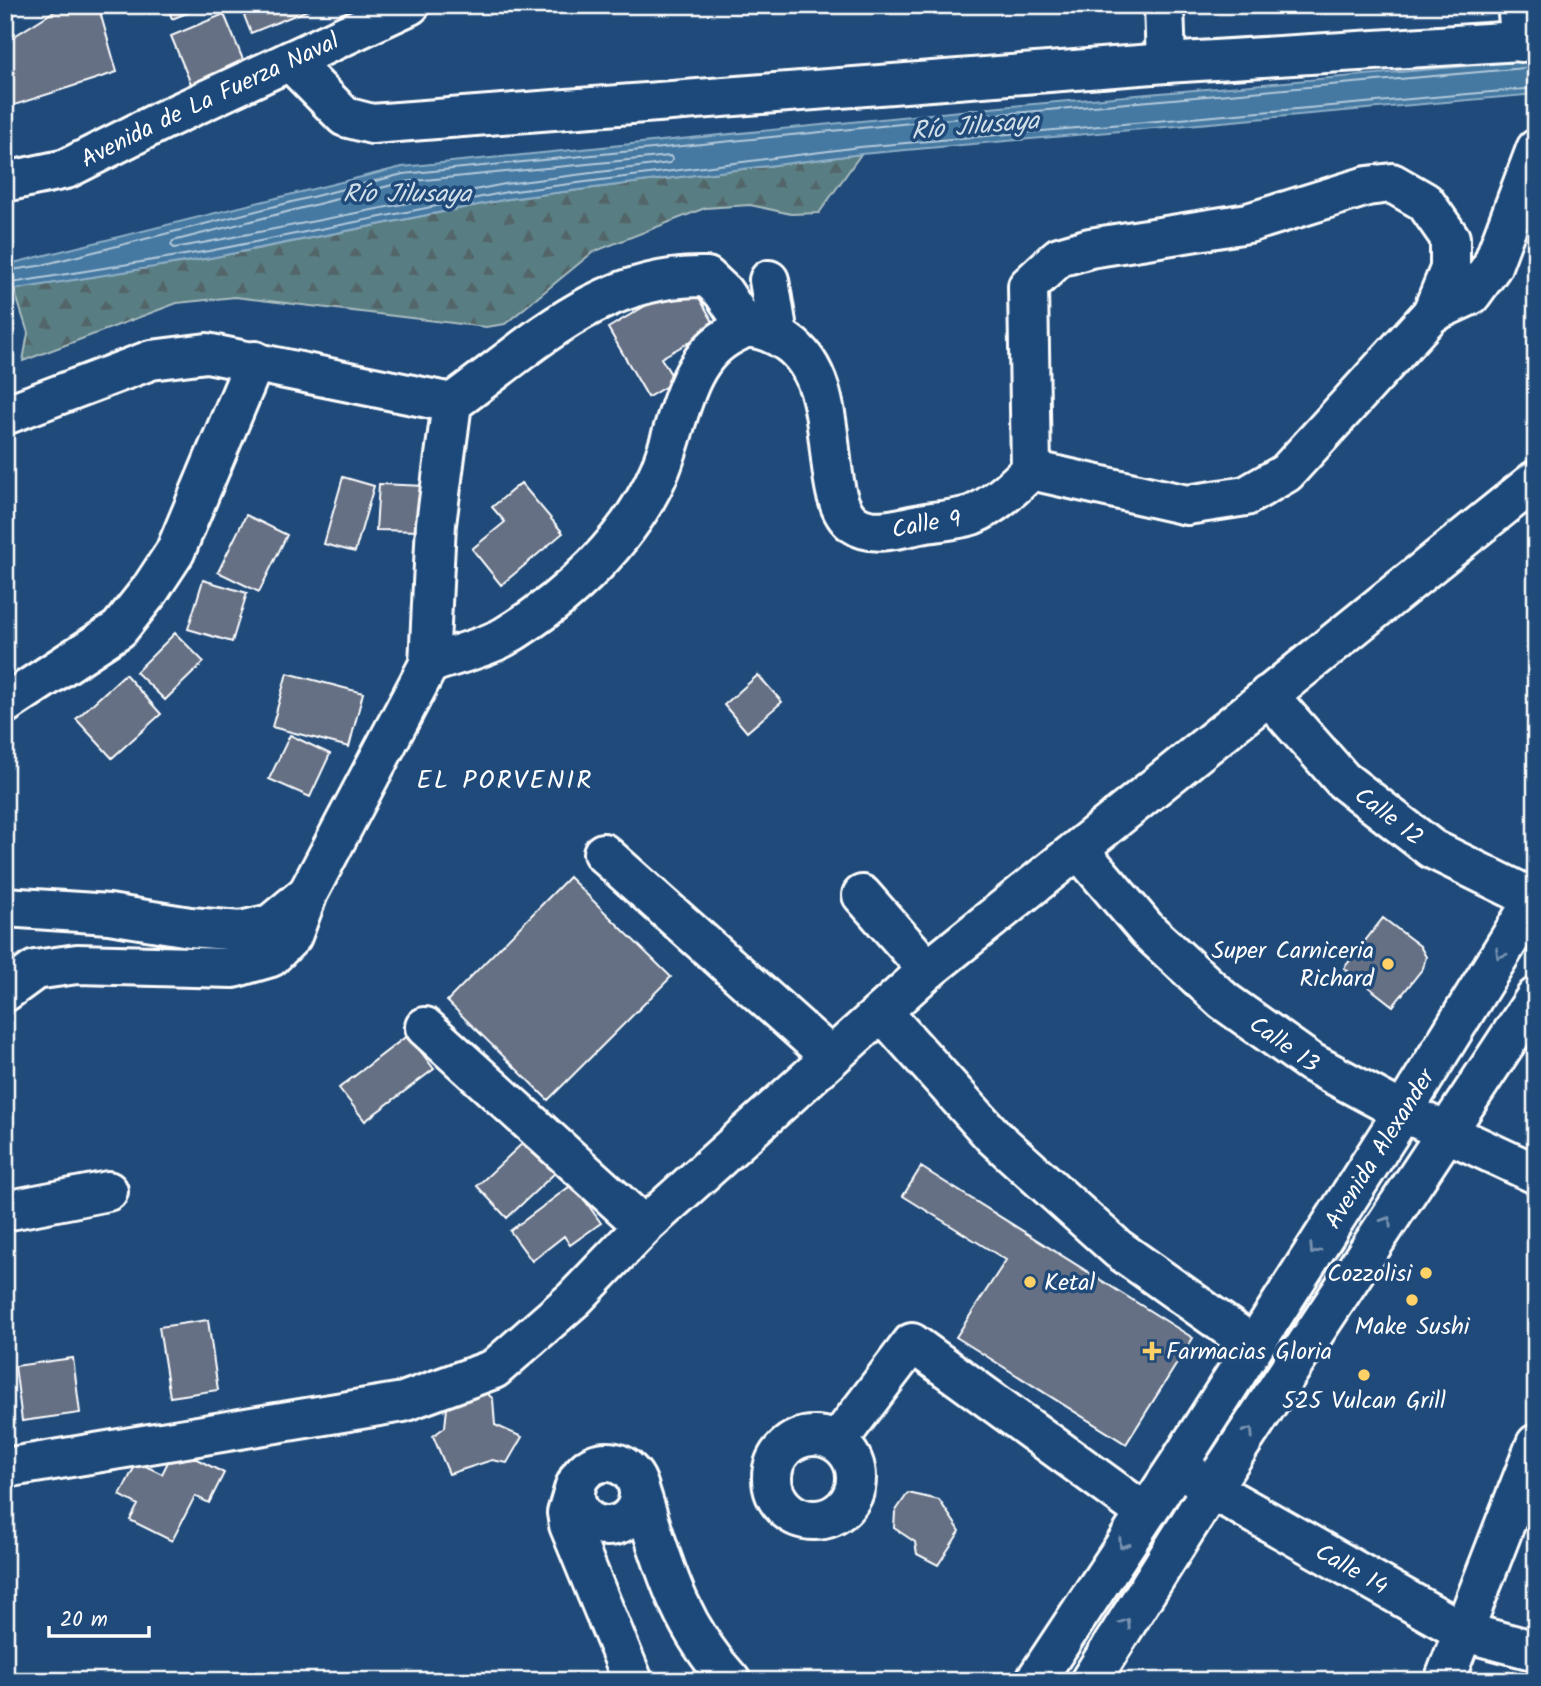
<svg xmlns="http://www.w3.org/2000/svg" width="1541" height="1686" viewBox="0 0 1541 1686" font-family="Kalam,sans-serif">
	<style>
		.forest { fill: url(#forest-firs); stroke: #acbec1; stroke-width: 2 }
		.water { fill: #4479a2; stroke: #8fafc7; stroke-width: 2 }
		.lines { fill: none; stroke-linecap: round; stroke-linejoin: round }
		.shore { stroke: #b4c9da; stroke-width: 2 }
		.building { fill: #656f84; stroke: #fff; stroke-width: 2 }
		.minor-casing { stroke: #fff; stroke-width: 44 }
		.minor { stroke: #1f4a7a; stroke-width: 38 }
		.oneway { stroke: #7992af }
		.poi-dot { fill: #ffd166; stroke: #1f4a7a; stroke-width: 2.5 }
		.labels { text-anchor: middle; stroke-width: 7; stroke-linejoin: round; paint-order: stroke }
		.street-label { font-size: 24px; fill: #fff; stroke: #1f4a7a }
		.poi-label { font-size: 24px; fill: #fff; stroke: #1f4a7a; text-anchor: end }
		.water-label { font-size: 26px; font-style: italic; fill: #d0dee8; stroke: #1f4a7a }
		.neighbourhood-label { font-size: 26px; letter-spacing: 2px; fill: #fff; stroke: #1f4a7a }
	</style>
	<defs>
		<pattern id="forest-firs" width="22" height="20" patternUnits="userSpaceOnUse" patternTransform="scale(1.75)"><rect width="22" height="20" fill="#587e83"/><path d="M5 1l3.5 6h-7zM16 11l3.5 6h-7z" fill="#526568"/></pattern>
	</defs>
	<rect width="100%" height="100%" fill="#1f4a7a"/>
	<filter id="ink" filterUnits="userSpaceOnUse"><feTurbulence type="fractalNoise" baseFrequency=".0143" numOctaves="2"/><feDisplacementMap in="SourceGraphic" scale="14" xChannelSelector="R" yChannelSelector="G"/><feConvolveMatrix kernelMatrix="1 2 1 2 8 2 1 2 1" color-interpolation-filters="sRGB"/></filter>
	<g filter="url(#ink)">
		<path class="forest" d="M861 154 819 213 791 214 750 205 705 208 593 252 505 324 486 327 235 297 177 303 23 361 28 333 14 289 210 258 508 199Z"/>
		<path class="water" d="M1536 60V94L861 154 508 199 210 258 5 291V265L402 167 1000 107Z"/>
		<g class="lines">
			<path class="shore" d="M670 156 673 159 670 163 505 184 208 242 174 248 171 245 173 241 404 182Z
				M5 271 38 266 403 174 1001 114 1536 67
				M5 284 209 251 507 192 860 147 1536 88"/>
		</g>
		<path class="building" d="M64 5H98L117 72 5 108V42Z
			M167 5H207L172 19Z
			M240 5H320L251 33Z
			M224 14 244 62 191 84 171 36Z
			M689 280 716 327 661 358 675 381 648 397 608 328Z
			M343 477 374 486 355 552 324 544Z
			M521 483 563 533 501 585 472 549 505 522 492 507Z
			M379 484 425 486 423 531 376 530Z
			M246 515 287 535 259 592 218 572Z
			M203 580 247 593 232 642 188 629Z
			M175 633 204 662 165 700 136 672Z
			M287 673 363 693 349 747 272 727Z
			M125 674 161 714 112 758 76 719Z
			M758 675 782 702 747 732 724 705Z
			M290 735 330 754 310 797 269 779Z
			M569 877 671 977 548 1100 447 1001Z
			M1383 918 1420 946 1426 957 1423 968 1393 1006 1344 968Z
			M408 1035 434 1069 365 1121 339 1088Z
			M526 1140 556 1172 507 1218 477 1186Z
			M921 1167 1193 1338 1126 1444 956 1337 1006 1260 903 1196Z
			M573 1184 601 1223 570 1245 564 1236 532 1261 510 1231Z
			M208 1320 218 1390 170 1397 159 1327Z
			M73 1358 80 1413 22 1421 15 1366Z
			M484 1390 493 1399 495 1425 522 1437 507 1463 492 1460 449 1474 433 1436 445 1427 447 1408Z
			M175 1448 224 1473 209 1503 195 1496 172 1541 130 1520 138 1505 120 1495 137 1462 162 1474Z
			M908 1493 939 1500 960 1531 938 1565 917 1554 915 1542 894 1528 895 1512Z"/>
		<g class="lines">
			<g class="minor-casing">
				<g id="minor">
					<path d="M1164 5 1166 63"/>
					<path d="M1517 5 1521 42"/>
					<path d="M290 61 345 117 372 124 1166 63 1536 40"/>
					<path id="s1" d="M5 182 66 169 161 121 410 5"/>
					<path d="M769 280 778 335"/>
					<path d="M5 415 151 360 207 353 452 403"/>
					<path d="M1031 470 1028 286 1059 257 1090 248 1248 223 1367 186 1392 183 1425 202 1450 238V269L1432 313"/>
					<path id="s2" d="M429 664C453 655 482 649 504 637 567 599 631 539 660 470 679 424 684 358 733 334 737 332 743 328 748 328 760 327 777 335 787 342 848 384 815 497 854 524 873 537 899 528 920 524 937 521 957 520 972 515 994 506 1015 486 1031 470L1187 505 1246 496 1286 473 1432 313 1471 295 1492 266 1536 149"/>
					<path id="s3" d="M1268 695 1343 780 1432 849 1536 900"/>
					<path d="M5 704 119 629 150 590 175 552 255 361"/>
					<path id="s4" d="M1079 850 1147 930 1224 1001 1310 1062 1403 1112 1536 1174"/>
					<path d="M603 853 831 1057"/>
					<path d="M862 895 928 970"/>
					<path d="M5 907 109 914 190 927 241 931 271 924 306 895"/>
					<path d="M5 992 35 970 77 964 233 968 271 957 292 936 308 893 429 664 436 524 452 403C533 345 600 274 707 277L723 292 747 328"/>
					<path d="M883 1013 994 1137 1118 1249 1253 1345"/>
					<path d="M425 1027 644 1226"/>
					<path d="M5 1211 108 1191"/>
					<circle cx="814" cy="1478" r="42"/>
					<path d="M837 1442 912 1343 1144 1512"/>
					<circle cx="607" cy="1494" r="32"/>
					<path d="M5 1468 403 1402 494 1369 574 1299 644 1226 928 970 1536 480"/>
					<path id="s5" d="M1191 1474 1211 1489 1464 1632 1536 1651"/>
					<path d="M638 1485C662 1559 676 1622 731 1681"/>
					<path d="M575 1486 567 1513 569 1525 633 1681"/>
					<path id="s6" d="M1035 1681 1178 1465 1403 1112 1536 896"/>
					<path d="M1090 1681 1211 1489 1536 997"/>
					<path d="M1444 1681 1536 1444"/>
				</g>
			</g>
			<use href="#minor" class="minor"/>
		</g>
		<defs><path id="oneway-chevron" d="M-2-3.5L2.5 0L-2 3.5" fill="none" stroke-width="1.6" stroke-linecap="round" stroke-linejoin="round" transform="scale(1.75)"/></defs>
		<g class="oneway">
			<use href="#oneway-chevron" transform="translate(1500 954) rotate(122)"/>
			<use href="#oneway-chevron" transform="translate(1387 1221) rotate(-57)"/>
			<use href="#oneway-chevron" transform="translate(1314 1250) rotate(123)"/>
			<use href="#oneway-chevron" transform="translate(1249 1432) rotate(-57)"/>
			<use href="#oneway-chevron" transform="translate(1123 1544) rotate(123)"/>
			<use href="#oneway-chevron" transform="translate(1126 1623) rotate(-58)"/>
		</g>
	</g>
	<g class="poi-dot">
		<circle cx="1388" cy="964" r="7"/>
		<circle cx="1426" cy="1273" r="7"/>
		<circle cx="1030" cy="1282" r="7"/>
		<circle cx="1412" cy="1300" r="7"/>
		<path d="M1148.5 1340.5h7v7h7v7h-7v7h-7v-7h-7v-7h7z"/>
		<circle cx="1364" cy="1375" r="7"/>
	</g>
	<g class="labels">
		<g class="street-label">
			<text dy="8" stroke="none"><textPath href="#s1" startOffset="222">Avenida de La Fuerza Naval</textPath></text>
			<text dy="8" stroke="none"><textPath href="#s2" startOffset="803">Calle 9</textPath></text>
			<text dy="8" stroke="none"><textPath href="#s3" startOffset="172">Calle 12</textPath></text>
			<text dy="8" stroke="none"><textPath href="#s4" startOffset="284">Calle 13</textPath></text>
			<text dy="8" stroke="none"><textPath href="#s6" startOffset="634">Avenida Alexander</textPath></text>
			<text dy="8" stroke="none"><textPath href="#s5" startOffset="187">Calle 14</textPath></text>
		</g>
		<g class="poi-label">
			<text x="1374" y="958">Super Carniceria<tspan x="1374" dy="28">Richard</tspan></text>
			<text x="1412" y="1281">Cozzolisi</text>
			<text x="1044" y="1290" text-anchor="start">Ketal</text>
			<text x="1412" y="1334" text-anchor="middle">Make Sushi</text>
			<text x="1166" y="1359" text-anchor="start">Farmacias Gloria</text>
			<text x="1364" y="1408" text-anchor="middle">525 Vulcan Grill</text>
		</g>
		<g class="water-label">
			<text transform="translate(975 125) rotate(-5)" y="9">Río Jilusaya</text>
			<text x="407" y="202">Río Jilusaya</text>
		</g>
		<g class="neighbourhood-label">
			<text x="505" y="788">EL PORVENIR</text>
		</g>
	</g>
	<rect width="1541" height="1686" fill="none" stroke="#1f4a7a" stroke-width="28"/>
	<rect x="14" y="14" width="1513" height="1658" fill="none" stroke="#fff" stroke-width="2.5" filter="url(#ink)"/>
	<path d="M49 1626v10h100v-10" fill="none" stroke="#ffffff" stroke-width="3.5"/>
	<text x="60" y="1626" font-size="21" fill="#ffffff" stroke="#1f4a7a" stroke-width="5" paint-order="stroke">20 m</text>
</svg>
